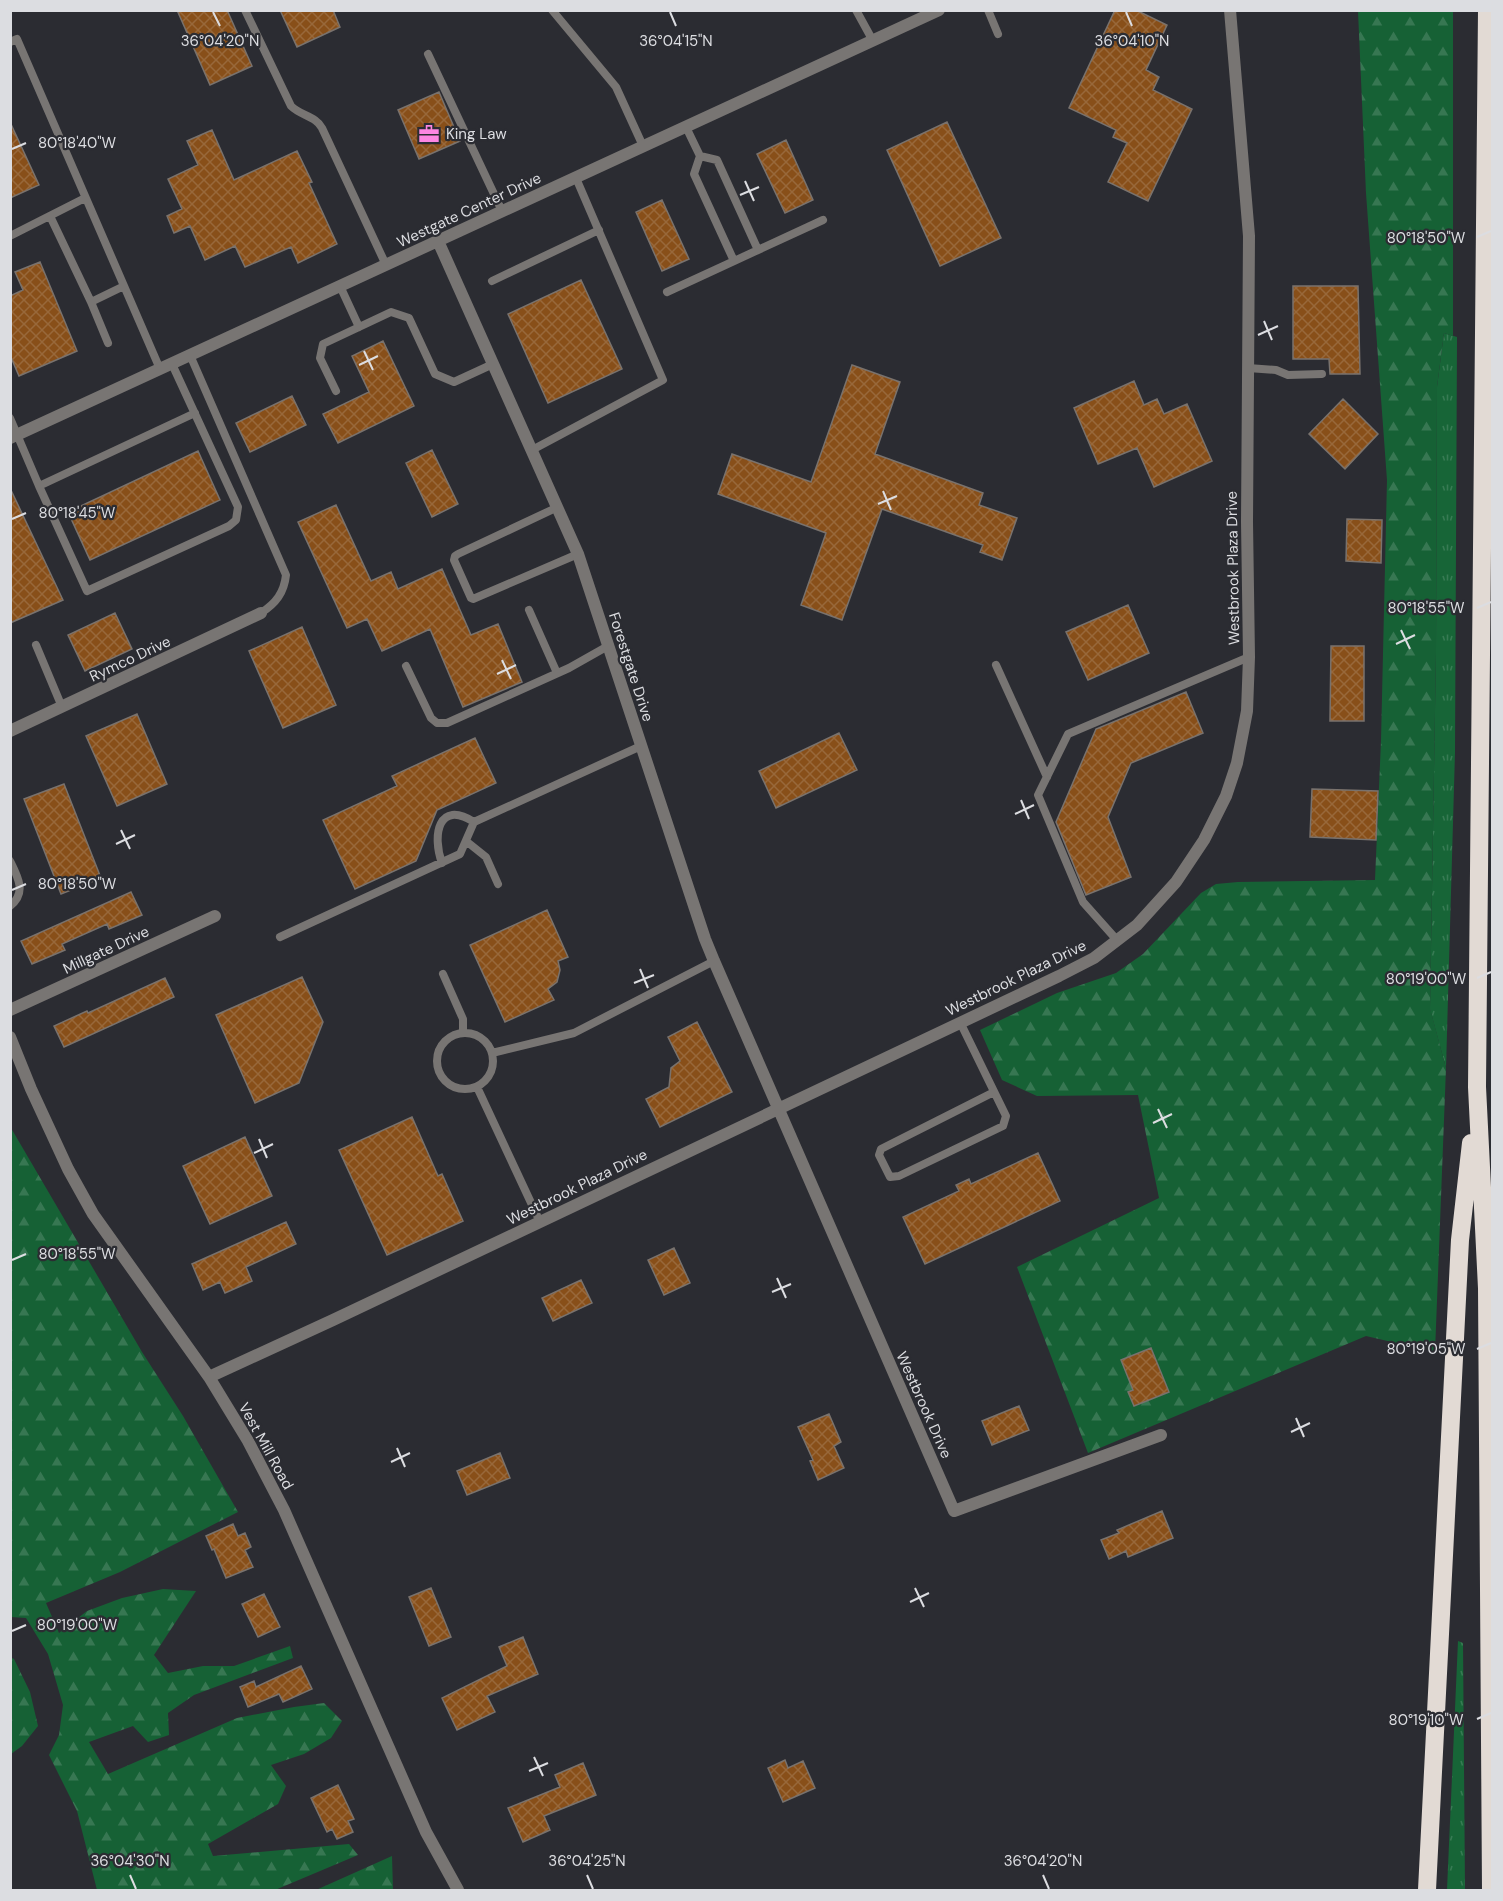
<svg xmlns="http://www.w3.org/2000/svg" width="1503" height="1901" viewBox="0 0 1503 1901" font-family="'DM Sans',sans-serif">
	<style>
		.grass { fill: url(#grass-tufts) }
		.forest { fill: url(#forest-firs) }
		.building { fill: url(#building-cross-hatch); stroke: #79726d; stroke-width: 1.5 }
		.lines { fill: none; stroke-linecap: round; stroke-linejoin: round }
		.service { stroke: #787573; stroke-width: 8 }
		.minor { stroke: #787573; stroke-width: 12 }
		.motorway { stroke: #e2dad4; stroke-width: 18 }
		.ticks { fill: none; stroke: #dcdde1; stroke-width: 2 }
		.labels { text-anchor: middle; stroke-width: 4.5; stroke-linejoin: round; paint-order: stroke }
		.poi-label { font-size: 15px; fill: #dcdde1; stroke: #2b2c32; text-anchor: start }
		.street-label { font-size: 15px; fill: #dcdde1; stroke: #2b2c32 }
		.ticks-label { font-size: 15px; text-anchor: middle; fill: #dcdde1; stroke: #2b2c32; stroke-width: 4.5; stroke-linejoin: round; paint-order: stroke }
	</style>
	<defs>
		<pattern id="grass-tufts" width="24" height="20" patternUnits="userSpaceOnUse" patternTransform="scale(1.5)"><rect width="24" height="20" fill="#176537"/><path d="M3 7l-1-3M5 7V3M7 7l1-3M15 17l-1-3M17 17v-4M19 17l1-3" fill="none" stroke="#387b54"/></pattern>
		<pattern id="forest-firs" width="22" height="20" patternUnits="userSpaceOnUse" patternTransform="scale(1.5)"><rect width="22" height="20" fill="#166135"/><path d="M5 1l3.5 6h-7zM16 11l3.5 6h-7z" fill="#377752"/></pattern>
		<pattern id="building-cross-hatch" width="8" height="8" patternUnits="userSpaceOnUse" patternTransform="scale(1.5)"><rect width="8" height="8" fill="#884f19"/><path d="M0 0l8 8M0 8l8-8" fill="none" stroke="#98683a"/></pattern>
	</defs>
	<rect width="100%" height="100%" fill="#2b2c32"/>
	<path class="grass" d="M1444 333 1457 337 1455 752 1446 1068 1430 1009 1436 652 1437 387Z
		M1458 1641 1463 1643 1465 1890H1447Z"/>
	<path class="forest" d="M1358 11H1453V336L1444 333 1437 387 1436 652 1430 1008 1446 1068 1435 1352 1366 1336 1088 1453 1017 1267 1159 1198 1138 1095 1037 1096 1002 1080 980 1030 1057 993 1116 973 1143 954 1201 893 1216 884 1238 882 1375 880 1381 741 1387 480 1366 193Z
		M11 1128 142 1352 183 1416 238 1512 120 1572 46 1603 59 1633 87 1611 122 1598 163 1589 196 1591 154 1655 168 1673 203 1666H234L290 1646 293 1658 194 1695 168 1713 169 1735 148 1742 133 1726 89 1742 108 1774 237 1718 294 1707 324 1703 342 1721 331 1738 304 1754 271 1765 286 1786 278 1804 208 1844 213 1856 349 1844 358 1855 275 1890H97L77 1811 49 1755 59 1735 63 1705 48 1654 26 1618 11 1617Z
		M10 1657 14 1659 30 1692 38 1726 22 1746 11 1754Z
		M392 1856 393 1890H316Z"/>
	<path class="building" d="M177 10H227L252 66 210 85Z
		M280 10H333L340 27 297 47Z
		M1115 10H1136L1167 25 1146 70 1159 77 1153 90 1192 109 1148 201 1108 182 1127 143 1113 137 1116 130 1069 108Z
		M439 92 460 141 419 159 398 110Z
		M10 122 39 185 10 198Z
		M947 122 1001 238 940 266 887 150Z
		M212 130 234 180 297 151 312 182 309 183 337 244 298 263 291 247 245 267 235 246 205 260 190 226 174 233 167 216 182 209 168 179 198 165 187 141Z
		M786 140 813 200 785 213 757 154Z
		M662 200 689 259 662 271 636 212Z
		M40 262 77 351 19 376 10 355V296L23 290 15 272Z
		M581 280 622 369 548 403 508 314Z
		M1293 286H1358L1360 374H1330L1329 359H1293Z
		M383 341 414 406 338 443 323 414 369 392 352 356Z
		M852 365 900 382 875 454 983 493 979 505 1017 518 1002 560 980 552 983 545 882 509 842 620 801 605 826 533 718 494 732 454 811 482Z
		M1134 381 1144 405 1157 399 1164 414 1187 404 1212 461 1154 487 1137 448 1098 464 1074 408Z
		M292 396 306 425 250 452 236 423Z
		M1343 399 1378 434 1345 469 1309 434Z
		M432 450 458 504 432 517 406 463Z
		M198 451 220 500 90 560 68 512Z
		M10 488 63 600 10 623Z
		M336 505 371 581 391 572 398 589 442 569 471 635 498 624 522 682 463 707 430 629 382 651 367 619 347 628 298 522Z
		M1347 519 1382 520 1381 563 1346 561Z
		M1128 605 1149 653 1088 680 1066 632Z
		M115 613 132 649 85 671 68 635Z
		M302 627 336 705 283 728 249 651Z
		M1331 646H1364V721H1330Z
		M1186 692 1203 733 1131 763 1108 817 1131 877 1086 895 1056 822 1096 729Z
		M137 714 167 784 117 806 86 736Z
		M839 733 857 770 776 808 759 771Z
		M475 738 496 783 437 810 416 861 355 889 323 820 397 786 392 776Z
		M64 784 101 878 61 894 24 799Z
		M1312 789 1378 791 1376 840 1310 837Z
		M131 892 142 915 109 929 107 924 62 944 65 950 32 964 21 941Z
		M547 910 568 957 558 961 560 970 557 982 548 989 554 1000 505 1022 470 945Z
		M302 977 323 1022 299 1083 255 1103 216 1015Z
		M165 978 174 997 64 1047 54 1026 87 1011 88 1013Z
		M697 1022 732 1092 660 1127 646 1099 669 1087 671 1068 680 1061 668 1037Z
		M412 1117 438 1176 442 1174 463 1221 387 1255 339 1150Z
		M245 1137 272 1196 210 1224 183 1166Z
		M1038 1153 1060 1201 925 1264 903 1217 959 1191 956 1185 969 1179 971 1184Z
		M286 1222 296 1244 246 1267 252 1281 225 1293 220 1282 203 1290 192 1264Z
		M674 1248 690 1283 664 1295 648 1260Z
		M581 1280 592 1303 553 1321 542 1298Z
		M1151 1348 1169 1392 1134 1406 1128 1392 1133 1390 1121 1360Z
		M1019 1406 1029 1430 992 1445 982 1421Z
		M829 1414 841 1442 834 1446 844 1468 818 1480 810 1461 813 1460 798 1427Z
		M500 1453 510 1478 467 1495 457 1471Z
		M1162 1511 1173 1538 1128 1557 1126 1551 1109 1559 1101 1540 1119 1533 1117 1530Z
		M233 1524 238 1536 245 1533 251 1547 245 1550 253 1567 226 1578 214 1549 212 1550 206 1536Z
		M431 1588 451 1637 429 1646 409 1597Z
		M264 1594 280 1627 258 1637 242 1604Z
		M523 1637 538 1674 487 1696 495 1712 457 1730 442 1698 507 1666 499 1647Z
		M301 1666 312 1689 283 1702 279 1694 248 1707 240 1687 254 1681 256 1687Z
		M785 1760 788 1768 803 1761 815 1788 783 1802 768 1768Z
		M583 1763 596 1795 544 1816 550 1830 523 1842 508 1808 560 1787 555 1775Z
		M338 1785 354 1819 348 1821 353 1832 337 1839 332 1829 327 1832 311 1798Z"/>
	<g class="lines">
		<path class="service" d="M245 10 291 106C301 116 316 116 322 128L386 265
			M552 10 616 87 643 146
			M856 10 873 41
			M988 10 998 34
			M10 42 17 39 160 369
			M428 54 502 211
			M686 127 700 156 694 174 734 261
			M700 156 717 160 758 250
			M50 216 91 302 124 286
			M10 236 85 198
			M492 281 599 230
			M340 286 359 327
			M667 292 823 220
			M91 302 108 343
			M190 355 286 575C284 593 276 603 261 613
			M1248 368 1276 370 1288 375 1322 374
			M336 391 320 358 323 344 391 312 409 318 435 374 454 382 493 364
			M10 418 39 486 87 591 229 526 236 520 238 507 172 364
			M532 450 663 380 576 178
			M39 486 195 413
			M558 507 458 554 455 556 454 560 471 598 473 599 578 554
			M529 610 557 673
			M36 645 62 707
			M996 665 1047 777
			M406 666 431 718 437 723H447L569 668 608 646
			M466 841 486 857 498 884
			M10 861C18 877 27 893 10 906
			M442 863C432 836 438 799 474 822
			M280 937 460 854 474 822 641 746
			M1116 939 1083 902 1038 795 1068 734 1249 657
			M443 974 463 1019V1033
			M960 1022 1006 1116 1003 1126 899 1176 890 1177 879 1155 881 1149 994 1092
			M437 1061a28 28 0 1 1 56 0a28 28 0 1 1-56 0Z
			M492 1053 574 1033 714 961
			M477 1087 540 1222"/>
		<path class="minor" d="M438 241 578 554 705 939 714 961 954 1511 1161 1435
			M10 438 939 10
			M10 731 261 613
			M10 1010 215 916
			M10 1037 31 1089 68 1169 93 1214 209 1377 248 1441 284 1510 426 1832 458 1890
			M209 1377 333 1320 1059 976 1094 958 1137 925 1176 882 1204 840 1226 796 1237 763 1247 711 1249 657 1247 522 1249 236 1230 10"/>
		<path class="motorway" d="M1487 10 1477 1087 1487 1288 1491 1890
			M1427 1890 1460 1240 1471 1143"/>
	</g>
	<path class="ticks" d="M213 12 220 26M670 12 676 26M1126 12 1132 26M12 149 26 143M745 181 754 201M740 195 759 187M1477 237 1491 231M1264 321 1272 340M1258 335 1278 326M364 351 373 370M359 365 378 356M883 491 891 510M878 504 897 496M12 519 26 513M1477 608 1491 602M1401 630 1410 649M1396 644 1415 635M502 660 511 679M497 674 516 665M1021 800 1029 819M1015 814 1034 805M121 830 130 849M116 844 135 835M12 890 26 884M640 969 648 988M1477 978 1491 972M634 983 654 975M1158 1109 1167 1128M1153 1123 1172 1114M259 1139 267 1158M254 1153 273 1144M12 1260 26 1254M777 1278 786 1298M772 1292 791 1284M1477 1349 1491 1343M1296 1418 1304 1437M1291 1432 1310 1423M397 1448 405 1467M391 1462 410 1453M915 1588 924 1607M910 1602 929 1593M12 1631 26 1625M1477 1719 1491 1713M534 1757 543 1776M529 1771 548 1763M130 1875 136 1889M587 1875 593 1889M1043 1875 1049 1889"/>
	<defs>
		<g id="office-bare" transform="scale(1.62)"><path d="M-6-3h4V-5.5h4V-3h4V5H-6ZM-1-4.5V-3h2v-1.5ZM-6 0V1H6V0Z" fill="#fd86e2" stroke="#2b2c32" stroke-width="2.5" paint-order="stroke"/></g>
	</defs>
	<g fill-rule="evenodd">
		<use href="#office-bare" x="429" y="134"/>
	</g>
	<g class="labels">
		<g class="poi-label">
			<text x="446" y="139">King Law</text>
		</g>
		<g class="street-label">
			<text transform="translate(469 210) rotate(-25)" y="5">Westgate Center Drive</text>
			<text transform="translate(1233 568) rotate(-91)" y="5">Westbrook Plaza Drive</text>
			<text transform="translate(130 659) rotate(-25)" y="5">Rymco Drive</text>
			<text transform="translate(631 667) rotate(72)" y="5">Forestgate Drive</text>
			<text transform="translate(106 950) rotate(-25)" y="5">Millgate Drive</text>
			<text transform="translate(1016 978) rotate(-26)" y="5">Westbrook Plaza Drive</text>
			<text transform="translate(577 1187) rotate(-26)" y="5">Westbrook Plaza Drive</text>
			<text transform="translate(924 1405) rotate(66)" y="5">Westbrook Drive</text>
			<text transform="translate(266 1446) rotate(61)" y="5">Vest Mill Road</text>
		</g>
	</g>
	<g class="ticks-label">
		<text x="676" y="46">36°04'15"N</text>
		<text x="220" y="46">36°04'20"N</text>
		<text x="1132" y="46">36°04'10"N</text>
		<text x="77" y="148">80°18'40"W</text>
		<text x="1426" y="243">80°18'50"W</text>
		<text x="77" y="518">80°18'45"W</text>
		<text x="1426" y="613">80°18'55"W</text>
		<text x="77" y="889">80°18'50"W</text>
		<text x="1426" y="984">80°19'00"W</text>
		<text x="77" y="1259">80°18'55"W</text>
		<text x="1426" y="1354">80°19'05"W</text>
		<text x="77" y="1630">80°19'00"W</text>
		<text x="1426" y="1725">80°19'10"W</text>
		<text x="130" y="1866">36°04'30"N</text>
		<text x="587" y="1866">36°04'25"N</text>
		<text x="1043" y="1866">36°04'20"N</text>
	</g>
	<rect width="1503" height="1901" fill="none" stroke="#dcdde1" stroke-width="24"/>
</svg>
